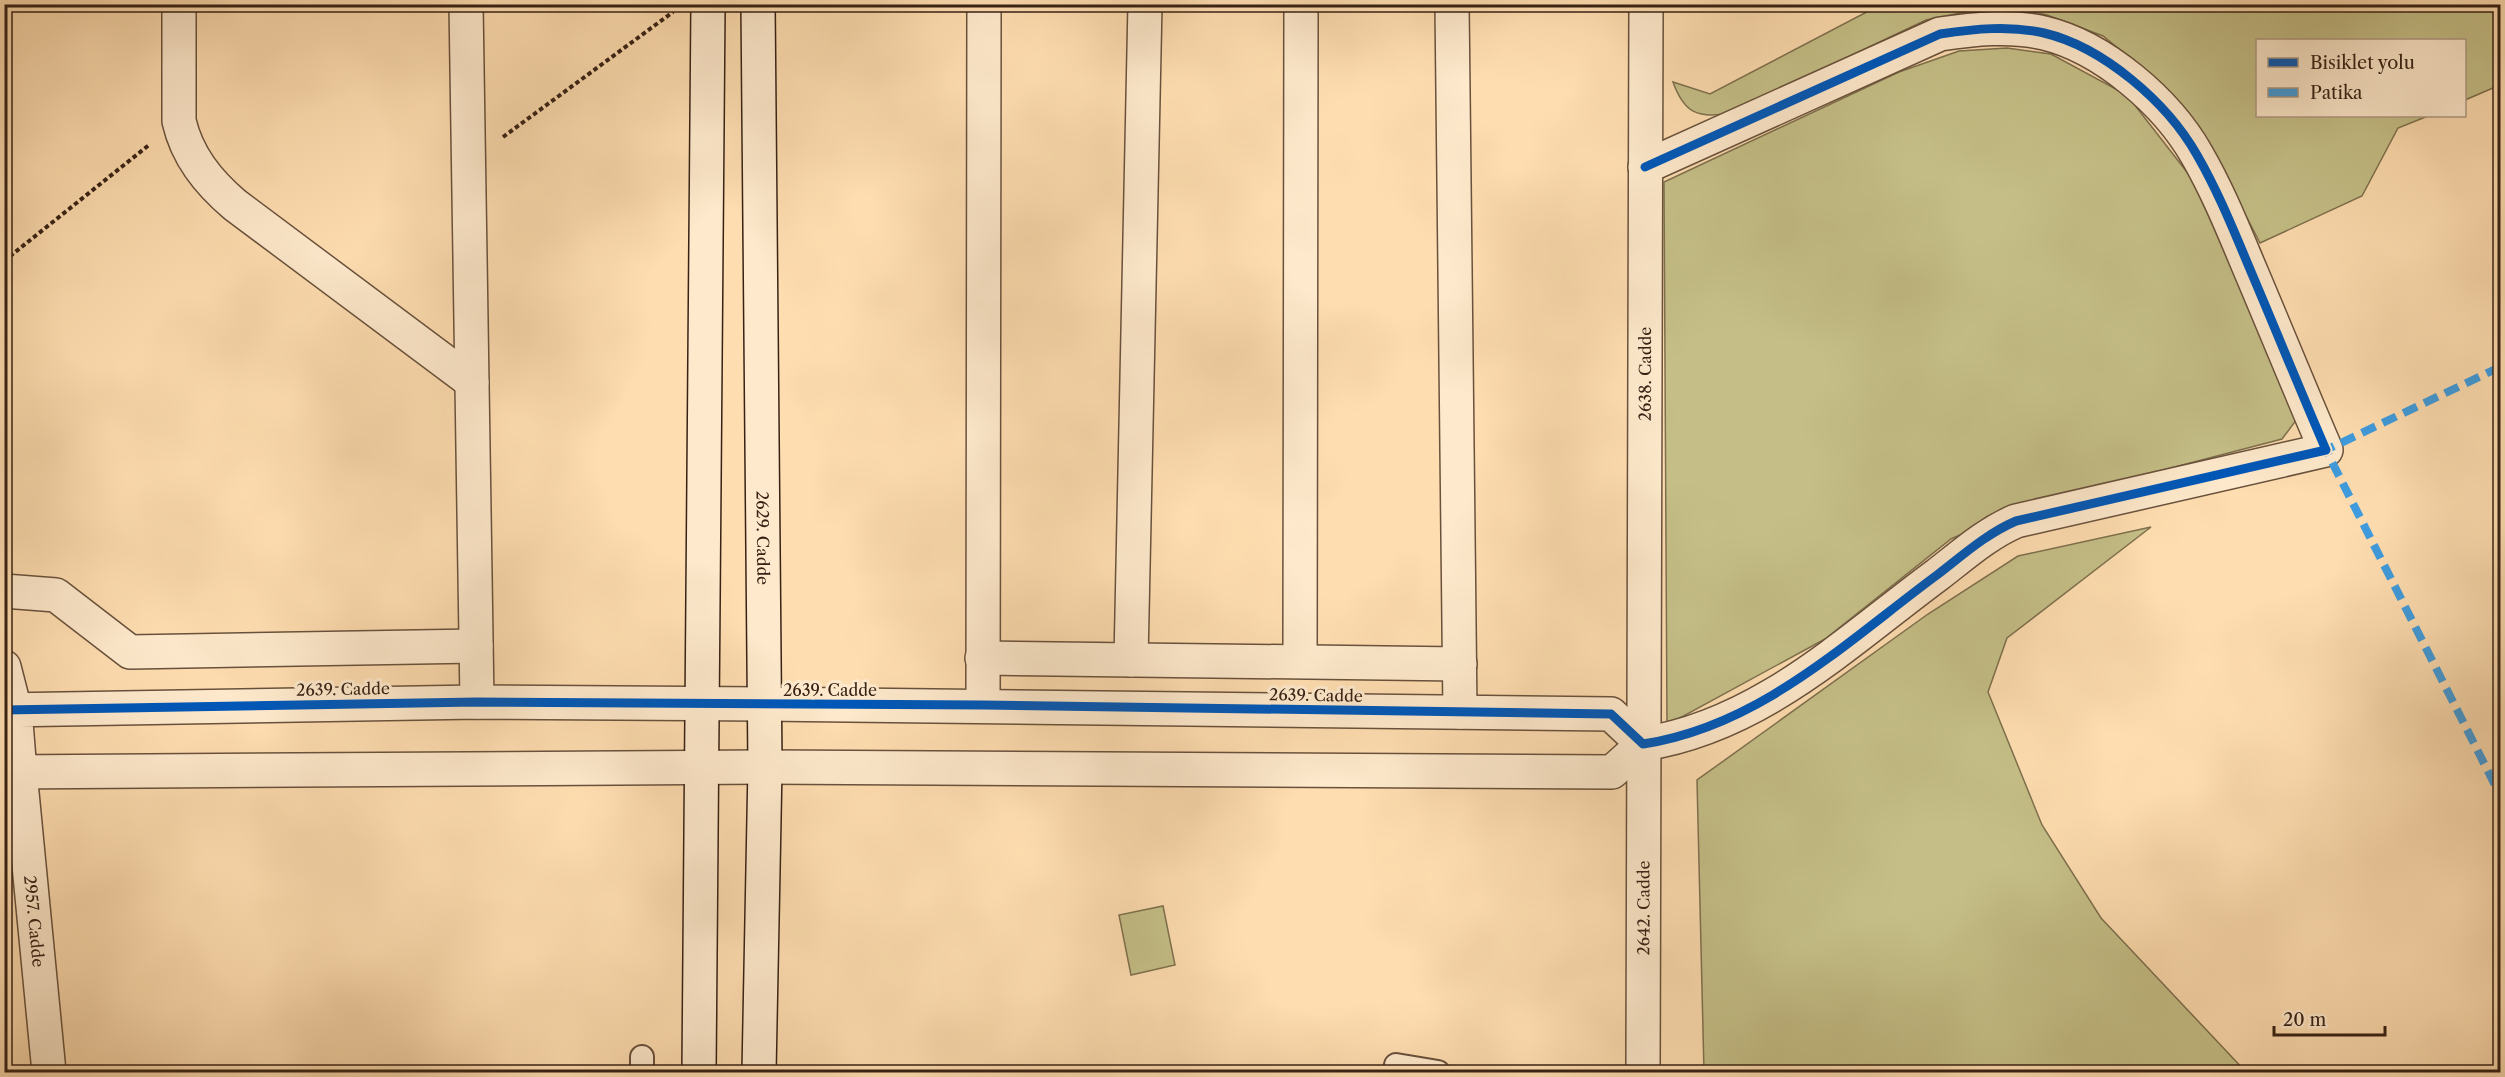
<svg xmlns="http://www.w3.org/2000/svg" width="2505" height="1077" viewBox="0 0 2505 1077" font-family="'Libre Caslon Text',serif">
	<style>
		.green { fill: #c5bf87; stroke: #7e704e; stroke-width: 1.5 }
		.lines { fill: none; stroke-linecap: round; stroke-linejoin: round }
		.service-casing { stroke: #69513c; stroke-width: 26 }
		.minor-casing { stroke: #69513c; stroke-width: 36 }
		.tertiary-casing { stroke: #69513c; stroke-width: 36 }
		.secondary-casing { stroke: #372215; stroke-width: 36 }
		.path { stroke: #372215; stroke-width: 4; stroke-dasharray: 4.5 3; stroke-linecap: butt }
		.service { stroke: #fee9cc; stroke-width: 22 }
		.minor { stroke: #fee9cc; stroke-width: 33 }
		.tertiary { stroke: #fee9cc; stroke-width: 33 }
		.secondary { stroke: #fee9cc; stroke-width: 33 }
		.quiet { stroke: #3e9cdf; stroke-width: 8; stroke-dasharray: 15 8; stroke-linecap: butt }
		.cycleway-casing { stroke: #fee9cc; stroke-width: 13 }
		.cycleway { stroke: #0057b8; stroke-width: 9 }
		.labels { text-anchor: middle; stroke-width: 6; stroke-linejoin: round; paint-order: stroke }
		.street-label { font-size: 16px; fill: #372215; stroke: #fee9cc }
	</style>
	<rect width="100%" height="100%" fill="#feddb0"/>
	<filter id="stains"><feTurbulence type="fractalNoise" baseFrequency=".00333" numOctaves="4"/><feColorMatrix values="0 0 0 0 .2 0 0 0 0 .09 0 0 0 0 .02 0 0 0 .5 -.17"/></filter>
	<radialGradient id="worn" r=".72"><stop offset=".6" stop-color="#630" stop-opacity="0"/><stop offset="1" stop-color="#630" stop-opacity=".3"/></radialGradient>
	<path class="green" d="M1880 5H2500V85L2465 100 2464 40H2258V116H2428L2398 128 2362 196 2260 243 2214 154 2166 88 2103 36 2047 15 2000 5 1926 20 1730 113C1698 119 1684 113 1673 82L1710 94Z
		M2007 48 2051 54 2127 95 2204 194 2297 419 2282 439 2025 506 1951 539 1825 639 1667 725 1664 182 1899 72 1959 51Z
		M2151 527 2007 638 1988 692 2042 825 2101 918 2246 1072H1704L1697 780 1928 614 2018 556Z
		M1163 906 1175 965 1131 975 1119 915Z"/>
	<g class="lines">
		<g class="service-casing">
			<path id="service" d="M642 1057V1072
				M1396 1065 1438 1072"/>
		</g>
		<g class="minor-casing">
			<g id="minor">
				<path d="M179 4V121C187 156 208 182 235 205L472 382"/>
				<path d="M466 4 477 702"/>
				<path d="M1452 4 1460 712"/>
				<path d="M4 591 56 595 130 652 476 646"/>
				<path d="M982 658 1460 664"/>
				<path d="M1131 660 1145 4"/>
				<path d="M1300 661 1301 4"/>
				<path d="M4 667 15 710"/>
				<path d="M764 704 1611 714 1643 744"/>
				<path d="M983 705 984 4"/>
				<path d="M1643 744C1760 726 1845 643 1937 575 1963 555 1986 534 2016 521L2326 450C2301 392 2277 333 2252 274 2235 234 2219 193 2197 155 2167 102 2103 47 2044 33 2009 25 1974 29 1940 34L1645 167"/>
				<path d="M765 767 1612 772 1643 744"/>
				<path id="s1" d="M20 772 49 1072"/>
				<path id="s2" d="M1643 1072 1646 4"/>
			</g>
		</g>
		<g class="tertiary-casing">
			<path id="tertiary" d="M4 710 477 702 764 704
				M15 710 20 772
				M4 772 765 767"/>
		</g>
		<g class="secondary-casing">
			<g id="secondary">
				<path id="s3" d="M758 4 765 767 759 1072"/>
				<path d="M699 1072 708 4"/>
			</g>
		</g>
		<path class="path" d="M503 137 673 12
			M4 261 149 145"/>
		<use href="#service" class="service"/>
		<use href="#minor" class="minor"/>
		<use href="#tertiary" class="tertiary"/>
		<use href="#secondary" class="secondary"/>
		<path class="quiet" d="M2500 367 2326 450 2500 795"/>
		<g class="cycleway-casing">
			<path id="cycleway" d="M4 710 477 702 983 705 1611 714 1643 744C1760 726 1845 643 1937 575 1963 555 1986 534 2016 521L2326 450C2301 392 2277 333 2252 274 2235 234 2219 193 2197 155 2167 102 2103 47 2044 33 2009 25 1974 29 1940 34L1645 167"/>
		</g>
		<use href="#cycleway" class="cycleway"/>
	</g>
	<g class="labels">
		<g class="street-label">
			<text dy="6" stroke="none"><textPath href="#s2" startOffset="698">2638. Cadde</textPath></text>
			<text dy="6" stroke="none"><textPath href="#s3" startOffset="534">2629. Cadde</textPath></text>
			<text transform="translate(343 689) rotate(-1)" y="6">2639. Cadde</text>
			<text x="830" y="696">2639. Cadde</text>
			<text transform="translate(1316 695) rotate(1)" y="6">2639. Cadde</text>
			<text dy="6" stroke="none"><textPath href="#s2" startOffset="164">2642. Cadde</textPath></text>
			<text dy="6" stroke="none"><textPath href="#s1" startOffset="150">2957. Cadde</textPath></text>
		</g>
	</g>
	<rect width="2505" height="1077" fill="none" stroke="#feddb0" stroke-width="24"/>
	<rect x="6" y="6" width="2493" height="1065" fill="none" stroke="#372215" stroke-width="3"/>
	<rect x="12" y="12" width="2481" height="1053" fill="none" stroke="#372215" stroke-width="1.5"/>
	<rect x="2256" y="39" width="210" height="78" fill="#fee9cc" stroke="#ae9983" stroke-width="1.5"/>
	<rect x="2268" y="58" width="30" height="9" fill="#0057b8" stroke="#ae9983" stroke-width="1.5"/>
	<text x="2310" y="69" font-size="18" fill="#372215">Bisiklet yolu</text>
	<rect x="2268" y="88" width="30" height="9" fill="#3e9cdf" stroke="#ae9983" stroke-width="1.5"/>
	<text x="2310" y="99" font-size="18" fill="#372215">Patika</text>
	<path d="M2274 1026v9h111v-9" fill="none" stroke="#372215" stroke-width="3"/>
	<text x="2283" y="1026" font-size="18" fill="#372215" stroke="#fee9cc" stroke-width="4.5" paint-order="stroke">20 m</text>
	<rect width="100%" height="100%" filter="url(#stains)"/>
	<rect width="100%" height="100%" fill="url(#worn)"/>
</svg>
